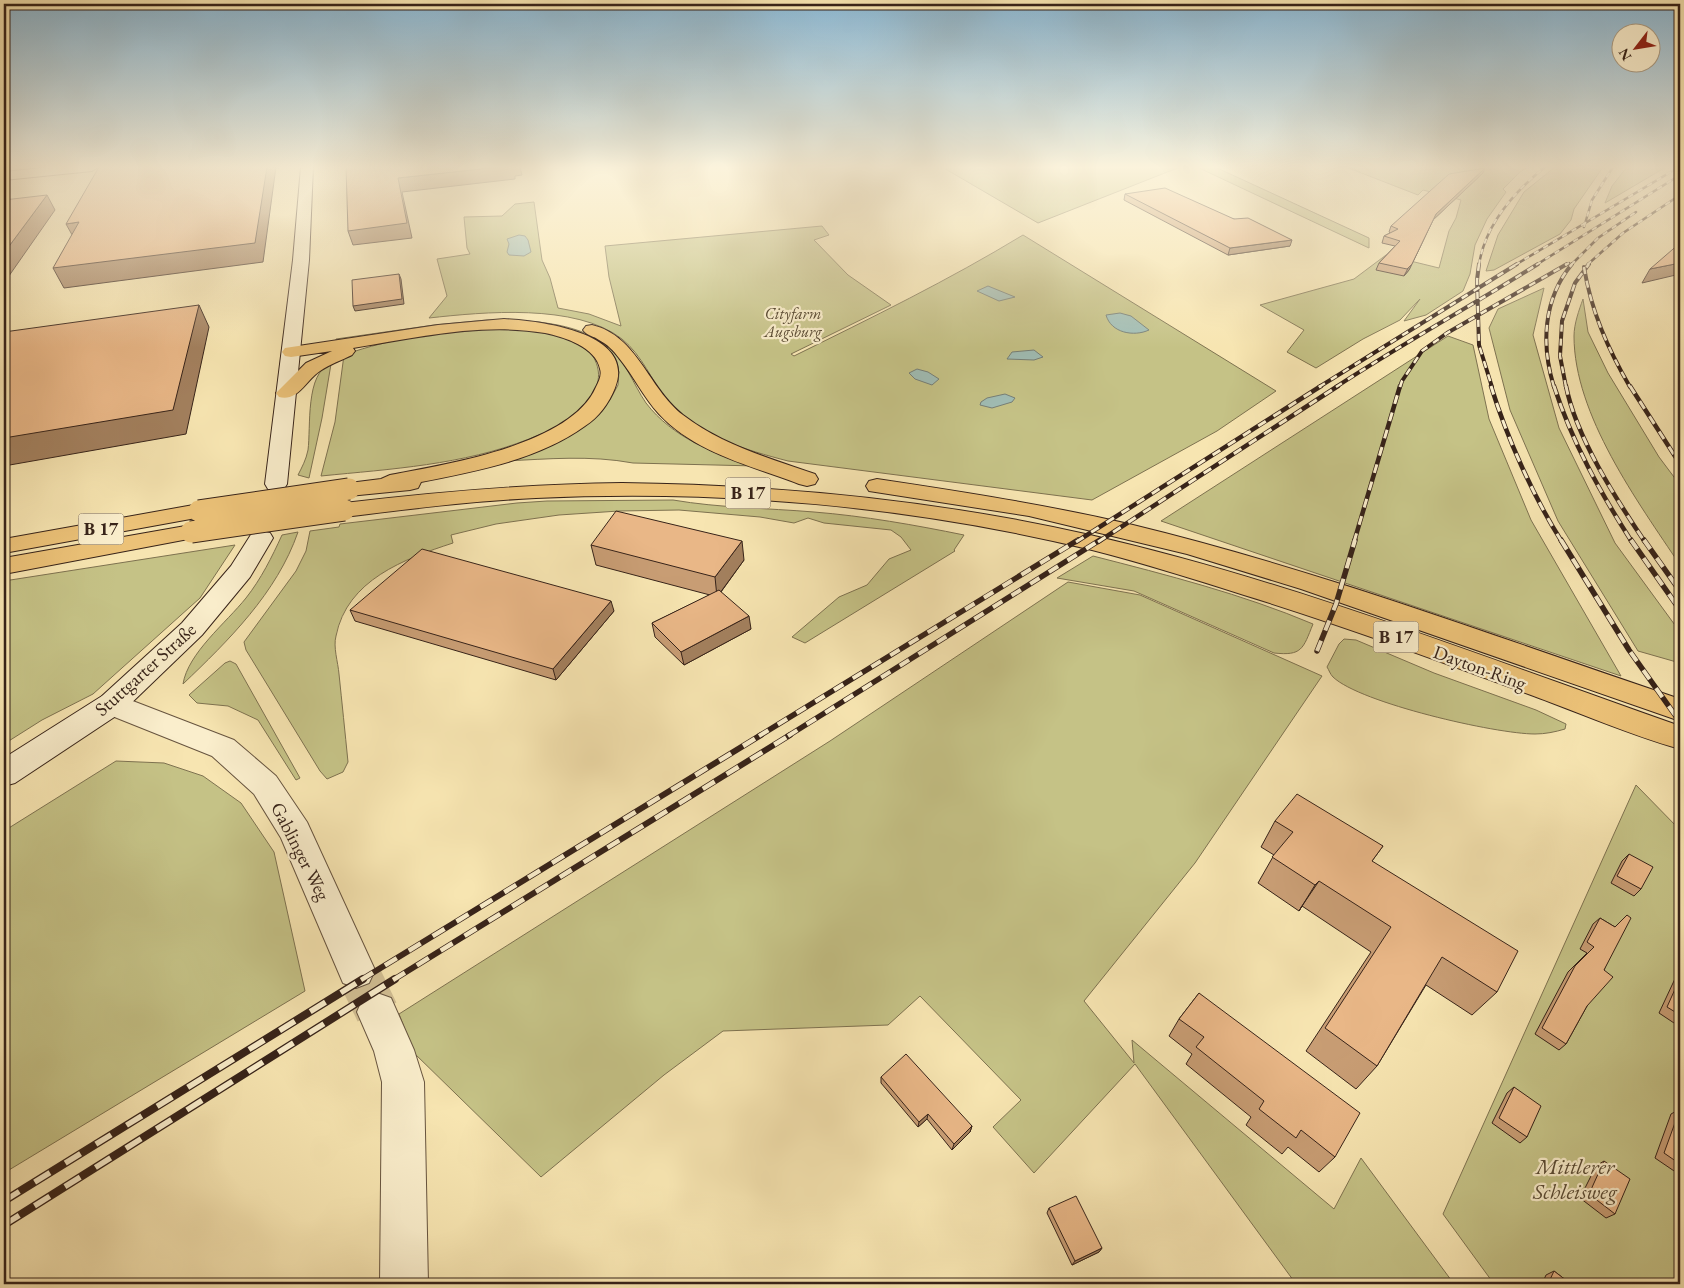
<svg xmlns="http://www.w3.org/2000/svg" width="1684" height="1288" viewBox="0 0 1684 1288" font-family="'EB Garamond',serif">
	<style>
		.green { fill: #c5c286; stroke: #7e7250 }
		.water { fill: #a0bdb5; stroke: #767f77 }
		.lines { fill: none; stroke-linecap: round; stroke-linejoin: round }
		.street-tunnel-far1 { stroke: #d1be93; stroke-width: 34; stroke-dasharray: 34 17; stroke-linecap: butt }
		.street-tunnel { stroke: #d1be93; stroke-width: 43; stroke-dasharray: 43 21; stroke-linecap: butt }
		.street-casing { stroke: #67543f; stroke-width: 2 }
		.secondary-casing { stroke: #372319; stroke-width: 2 }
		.highway-casing { stroke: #372319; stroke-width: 2 }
		.street { fill: #faeecc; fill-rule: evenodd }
		.secondary { fill: #faeecc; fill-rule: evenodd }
		.highway { fill: #ecc278; fill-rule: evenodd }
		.rail-far5-casing { stroke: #372319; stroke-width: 2.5 }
		.rail-far4-casing { stroke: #372319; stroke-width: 4 }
		.rail-far3-casing { stroke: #372319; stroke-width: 4.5 }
		.rail-far2-casing { stroke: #372319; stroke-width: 5.5 }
		.rail-far1-casing { stroke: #372319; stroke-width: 6 }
		.rail-casing { stroke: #372319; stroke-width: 8 }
		.rail-far5 { stroke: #faeecc; stroke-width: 2; stroke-dasharray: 5.5; stroke-linecap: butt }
		.rail-far4 { stroke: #faeecc; stroke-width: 2.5; stroke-dasharray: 7; stroke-linecap: butt }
		.rail-far3 { stroke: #faeecc; stroke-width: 3; stroke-dasharray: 9; stroke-linecap: butt }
		.rail-far2 { stroke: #faeecc; stroke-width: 4; stroke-dasharray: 11; stroke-linecap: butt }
		.rail-far1 { stroke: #faeecc; stroke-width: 4.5; stroke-dasharray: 14; stroke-linecap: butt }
		.rail { stroke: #faeecc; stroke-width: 5.5; stroke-dasharray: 18; stroke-linecap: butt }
		.highway-bridge-casing { stroke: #372319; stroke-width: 23; stroke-linecap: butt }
		.highway-bridge { stroke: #ecc278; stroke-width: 21 }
		.wall { fill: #c89d74; stroke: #372319 }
		.shaded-wall { fill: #a3805e; stroke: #372319 }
		.building { fill: #e9b787; stroke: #372319 }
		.labels { text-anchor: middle; stroke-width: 4.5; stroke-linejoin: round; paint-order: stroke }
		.far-park-label { font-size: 16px; font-style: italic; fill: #5a4b34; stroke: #faeecc }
		.shield { fill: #faeecc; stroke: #72604f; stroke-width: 1 }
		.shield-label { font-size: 18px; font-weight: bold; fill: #372319 }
		.street-label { font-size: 19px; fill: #372319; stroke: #faeecc }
		.near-park-label { font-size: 22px; font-style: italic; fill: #5a4b34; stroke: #faeecc }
	</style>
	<rect width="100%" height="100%" fill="#f7e5b1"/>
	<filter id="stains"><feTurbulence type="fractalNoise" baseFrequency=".004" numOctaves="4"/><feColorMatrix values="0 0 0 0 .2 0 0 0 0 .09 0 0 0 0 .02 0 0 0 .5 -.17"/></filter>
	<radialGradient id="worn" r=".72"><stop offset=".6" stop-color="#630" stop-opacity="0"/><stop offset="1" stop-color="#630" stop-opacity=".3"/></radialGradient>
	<path class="green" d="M942 167H1180L1038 223Z
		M1197 167H1215L1369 238V248Z
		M1346 167H1456L1462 169 1466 167H1528L1520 172 1503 189 1506 192 1487 219 1475 245 1470 274 1463 291 1426 315 1404 321 1420 299 1400 320 1363 339 1316 368 1287 352 1304 330 1260 305 1354 279 1386 255 1439 268 1449 231 1456 218 1461 200 1423 190 1418 195Z
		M1555 167H1603L1574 209 1571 220 1560 234 1494 270 1486 271 1498 235 1524 192Z
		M1627 167H1666L1605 203 1612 186Z
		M534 202 542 260 550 278 558 308 589 314 621 326 609 277 605 246 822 226 829 235 814 240 848 275 891 305 791 354 794 356C871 318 949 280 1023 235L1276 391 1217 431 1092 500 788 461C746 450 696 436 667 401 652 381 642 355 622 339 576 303 483 312 429 318L447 296 437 259 470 254 467 248 464 217 502 216 515 204Z
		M1544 288 1533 335 1559 428 1615 543 1680 632V663L1638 651 1558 521 1510 410 1489 328 1498 309Z
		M1583 299 1588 332 1608 373 1659 457 1680 485V565C1638 502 1574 415 1574 336 1574 324 1579 310 1583 299Z
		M487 320C527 320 575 321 608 346 626 361 633 384 646 403 672 437 715 455 756 466L633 463C590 455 548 459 505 461L598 413 610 400 618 385 619 372 615 360 605 349 524 323 336 341V339L434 325Z
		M495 329C524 330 576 331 594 358 602 373 599 388 588 400 581 408 573 417 564 423 553 430 541 434 529 439 463 465 391 469 321 476L335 422 344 355C393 337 444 332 495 329Z
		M1448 336 1473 345 1489 419 1531 520 1621 676 1161 521Z
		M331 364 322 418 309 478 298 475C302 467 306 460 308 450 311 428 305 372 331 364Z
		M673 500C720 508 766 508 814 512 864 516 915 525 964 535L954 550 955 551 805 643 792 637 839 597 867 585 889 559 911 550 901 537 891 530 824 523 808 518 794 523 760 517 679 510 619 511 559 515 496 524 451 535 453 543C404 559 347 580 336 636 333 647 338 662 339 674 342 703 345 732 348 762L343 772 327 779 320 771 246 650 244 642 296 571 306 551 310 531 339 527 340 524 517 503 547 501Z
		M298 532C277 593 228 641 183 684 188 653 226 623 246 598 261 579 272 557 282 535Z
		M235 545 200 598 93 694 42 720 4 744V581Z
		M1093 556C1167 575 1242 594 1313 624 1303 649 1302 656 1274 653L1134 591 1057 578Z
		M1068 582 1140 595 1322 676 1195 863 1084 1001 1134 1063 1132 1040 1334 1209 1361 1158 1454 1284H1296L1135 1064 1034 1173 993 1127 1021 1100 920 996 888 1025 723 1031 664 1075 541 1177 414 1053 399 1014 830 741Z
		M1344 639 1356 640 1434 673 1536 710 1566 724 1565 729C1555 732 1545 734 1535 734 1496 734 1360 703 1333 677 1330 674 1329 670 1327 667L1339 644Z
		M230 661 236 664 300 778 296 780 258 720 228 706 197 703 189 695 225 663Z
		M116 761 164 763 203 776 241 803 274 852 305 991 4 1173V831Z
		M1636 785 1680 830V1284H1494L1443 1214Z"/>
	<path class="water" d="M519 235 525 236 528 240 531 252 524 256 509 255 507 252 509 244 507 239Z
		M988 286 1015 297 999 301 977 291Z
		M1120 313 1131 316 1149 330C1134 337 1111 333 1106 315Z
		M1034 350 1043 357 1034 360 1007 359 1012 352Z
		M917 369 928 372 939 379 932 385 915 379 909 373Z
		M1005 394 1015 398 1012 402 992 408 980 405 981 402 987 398Z"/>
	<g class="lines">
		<path class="street-tunnel-far1" d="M356 970 361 980"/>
		<path class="street-tunnel" d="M361 979 377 1012"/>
		<g class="street-casing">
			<path id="street" d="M112 693 234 740 276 776 307 822 369 957 375 970 369 983 356 988 343 983 281 838 254 794 212 756 102 712 97 704 102 696Z
				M377 993 391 998 414 1050 424 1082 428 1284H380L382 1082 374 1051 357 1012 363 998Z"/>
		</g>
		<g class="secondary-casing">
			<path id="secondary" d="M52 167H98L92 171 4 180V172Z
				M301 167H313L309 260 287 484 284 489 276 491 268 489 265 484 293 260Z
				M261 531 270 533 273 538 250 577 202 635 122 712 15 783 4 786V758L102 696 182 623 231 566 252 533Z"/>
		</g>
		<g class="highway-casing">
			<path id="highway" d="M504 319C540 321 637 332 615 388 609 403 599 417 585 426 538 460 476 471 421 482L418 488 410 490 349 496 341 494 338 489 341 484 381 479 390 475C447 464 571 445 596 387 599 381 602 375 600 369 596 347 564 337 545 333 482 322 415 338 353 348L355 351 352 355C342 360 330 364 320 371 306 380 298 402 279 397L276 393 306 363 332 351 291 357 285 356 282 352 285 348 438 325Z
				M592 325C638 336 648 388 683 415 722 445 769 458 815 474L818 479 815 484 807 486 799 484C752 466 695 453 659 414 643 397 634 376 619 358 614 351 607 344 599 340 594 336 587 336 583 330L586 326Z
				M877 479C963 492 1048 505 1133 525 1319 570 1499 638 1680 699V721L1301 589 1187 554 1029 516 869 491 866 486 869 481Z
				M622 483C780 485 936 500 1090 535 1291 581 1486 658 1680 726V749C1630 735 1580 713 1531 695 1436 660 1341 625 1244 595 1194 579 1143 563 1092 550 912 506 721 489 536 498 472 501 408 509 344 517L336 515 332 510 336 505 344 503C437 492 528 484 622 483Z
				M199 504 207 506 211 511 207 516 4 553V539Z
				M191 525 199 527 203 532 199 537 4 574V558Z"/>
		</g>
		<use href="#street" class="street"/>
		<use href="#secondary" class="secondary"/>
		<use href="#highway" class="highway"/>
		<g class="rail-far5-casing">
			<path id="rail-far5" d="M1584 227 1592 200 1613 167
				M1479 265C1485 224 1514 192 1545 167
				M1515 265 1679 167
				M1536 265 1680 175
				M1565 265 1569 263
				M1571 265 1598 238 1636 212
				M1587 265 1623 233 1680 195"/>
		</g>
		<g class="rail-far4-casing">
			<path id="rail-far4" d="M1479 264 1477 280 1479 345 1492 387
				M1584 267C1591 311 1608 349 1630 387
				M1319 387 1517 264
				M1336 387C1402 344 1471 306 1538 264
				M1400 387 1402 381 1422 351 1447 333 1567 264
				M1554 387C1541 345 1543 299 1572 264
				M1566 387 1560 356 1562 321 1575 283 1589 264"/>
		</g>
		<g class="rail-far3-casing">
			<path id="rail-far3" d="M1491 386C1507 438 1533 496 1562 542
				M1554 386C1572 442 1600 492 1632 542
				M1566 386C1576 437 1616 499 1645 542
				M1630 386 1680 464
				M1076 542 1321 386
				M1098 542 1338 386
				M1354 542 1400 386"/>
		</g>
		<g class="rail-far2-casing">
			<path id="rail-far2" d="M1561 540 1629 650 1680 722
				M1631 540 1680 610
				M1644 540 1680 591
				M1317 651 1336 604 1355 540
				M759 736 1078 540
				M788 736 1100 540"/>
		</g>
		<g class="rail-far1-casing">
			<path id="rail-far1" d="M361 980 761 735
				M393 980 790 735"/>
		</g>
		<g class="rail-casing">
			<path id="rail" d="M4 1201 363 979
				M4 1225 395 979"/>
		</g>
		<use href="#rail-far5" class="rail-far5"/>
		<use href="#rail-far4" class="rail-far4"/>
		<use href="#rail-far3" class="rail-far3"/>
		<use href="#rail-far2" class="rail-far2"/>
		<use href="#rail-far1" class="rail-far1"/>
		<use href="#rail" class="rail"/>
		<g class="highway-bridge-casing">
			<path id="highway-bridge" d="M199 511 349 489
				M191 532 344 510"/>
		</g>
		<use href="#highway-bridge" class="highway-bridge"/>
	</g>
	<path class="wall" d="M1483 173 1433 220 1409 270 1404 276 1376 270 1379 263 1395 246 1382 243 1384 236 1390 233 1389 232 1391 226Z
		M1125 194 1234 219 1290 246 1228 255 1124 200Z
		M591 545 744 560 721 592 751 629 684 665 655 637 652 623 710 595 596 565Z
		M350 610 614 611 556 680 355 621Z
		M1275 821 1383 846 1372 861 1497 992 1472 1015 1426 985 1377 1066 1356 1089 1306 1051 1371 952 1302 906 1299 911 1258 883 1274 855 1261 847Z
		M1629 854 1641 889 1634 896 1611 883 1622 861Z
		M1627 915 1604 970 1587 1006 1566 1044 1559 1050 1535 1034 1568 972 1587 953 1580 949 1593 924 1600 918 1615 927Z
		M1680 968V1027L1659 1013Z
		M1199 993 1335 1157 1319 1172 1288 1147 1282 1154 1246 1125 1251 1117 1186 1064 1192 1054 1169 1036 1179 1019Z
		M881 1077 972 1126 970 1132 952 1150 927 1119 918 1127 881 1083Z
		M1514 1087 1527 1137 1520 1143 1492 1123 1507 1093Z
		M1680 1109V1175L1655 1158 1671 1114Z
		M1604 1161 1615 1214 1606 1218 1580 1198 1596 1166Z
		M1049 1208 1102 1248 1099 1252 1072 1265 1047 1213Z
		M1554 1271 1571 1284H1542L1546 1275Z"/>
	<path class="shaded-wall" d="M267 167H276L263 262 64 288 53 268Z
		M499 167H520L522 175 515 176V179L402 192 412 238 353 245 348 231 398 178Z
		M1485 168 1483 173 1433 220 1409 270 1404 276 1436 214Z
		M47 195 55 210 4 283V253Z
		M79 222 76 242 66 224Z
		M1292 240 1290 246 1228 255 1230 248Z
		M1680 263V274L1642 283 1650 269Z
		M399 274 401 279 404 304 355 311 353 306Z
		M199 305 209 327 186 434 4 466V438Z
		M742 541 744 560 717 597 715 577Z
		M611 601 614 611 556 680 553 669Z
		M749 616 751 629 684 665 681 652Z
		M1319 881 1302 906 1299 911 1315 885Z
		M928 1114 927 1119 918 1127 919 1122Z
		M972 1126 970 1132 952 1150 954 1144Z
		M1102 1248 1099 1252 1072 1265 1075 1261Z"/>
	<path class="building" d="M99 167H267L255 243 53 268 79 222 66 224Z
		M346 167H499L398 178 407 223 348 231Z
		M1485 168 1436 214 1412 264 1407 269 1379 263 1400 241 1384 236 1398 229 1391 226 1449 174Z
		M1165 188 1234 219 1248 218 1292 240 1230 248 1125 194Z
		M47 195 4 253V200Z
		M1680 243V263L1650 269Z
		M399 274 402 299 353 306 352 280Z
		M199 305 173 410 4 438V332Z
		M616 511 742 541 715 577 591 545Z
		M422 549 611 601 553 669 350 610Z
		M719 590 749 616 681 652 652 623Z
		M1297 794 1383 846 1372 861 1518 951 1497 992 1442 957 1377 1066 1325 1028 1391 927 1319 881 1315 885 1272 857 1293 832 1275 821Z
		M1629 854 1653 867 1641 889 1617 876Z
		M1627 915 1631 918 1604 970 1613 977 1587 1006 1566 1044 1542 1028 1575 966 1594 947 1587 942 1600 918 1615 927Z
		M1680 978V1015L1667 1007Z
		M1199 993 1360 1113 1335 1157 1301 1130 1296 1138 1259 1109 1264 1101 1196 1047 1204 1037 1179 1019Z
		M906 1054 972 1126 954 1144 928 1114 919 1122 881 1077Z
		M1514 1087 1541 1106 1527 1137 1499 1118Z
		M1680 1109V1164L1664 1153Z
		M1604 1161 1630 1179 1615 1214 1589 1194Z
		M1076 1196 1102 1248 1075 1261 1049 1208Z
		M1554 1271 1571 1284H1548Z"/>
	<linearGradient id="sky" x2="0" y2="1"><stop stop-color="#8bb8d4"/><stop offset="0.48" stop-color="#fbf3dc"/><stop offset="1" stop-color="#fbf3dc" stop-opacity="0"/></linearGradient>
	<rect width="1684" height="348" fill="url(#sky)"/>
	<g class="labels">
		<g class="far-park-label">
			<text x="793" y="319">Cityfarm<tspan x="793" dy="18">Augsburg</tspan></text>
		</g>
		<g class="shield">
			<rect x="725.5" y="477.5" width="45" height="31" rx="4"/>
			<rect x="78.5" y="513.5" width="45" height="31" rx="4"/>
			<rect x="1373.5" y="621.5" width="45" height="31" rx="4"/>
		</g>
		<g class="shield-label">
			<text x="748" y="499">B 17</text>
			<text x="101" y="535">B 17</text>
			<text x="1396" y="643">B 17</text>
		</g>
		<g class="street-label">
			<text transform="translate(1480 667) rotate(20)" y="7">Dayton-Ring</text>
			<text transform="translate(145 669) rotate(-42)" y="7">Stuttgarter Straße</text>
			<text transform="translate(301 851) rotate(63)" y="7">Gablinger Weg</text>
		</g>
		<g class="near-park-label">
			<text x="1575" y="1174">Mittlerer<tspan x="1575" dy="25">Schleisweg</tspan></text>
		</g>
	</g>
	<rect width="1684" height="1288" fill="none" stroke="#f7e5b1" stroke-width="20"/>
	<rect x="5" y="5" width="1674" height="1278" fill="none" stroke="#372319" stroke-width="2.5"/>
	<rect x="10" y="10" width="1664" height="1268" fill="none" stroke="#372319"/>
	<g transform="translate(1636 48) rotate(239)"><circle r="24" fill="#faeecc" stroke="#ac9d84"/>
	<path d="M0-4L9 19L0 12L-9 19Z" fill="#8f2418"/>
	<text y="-8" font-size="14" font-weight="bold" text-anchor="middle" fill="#372319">N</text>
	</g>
	<rect width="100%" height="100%" filter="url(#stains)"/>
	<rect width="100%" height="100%" fill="url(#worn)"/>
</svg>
